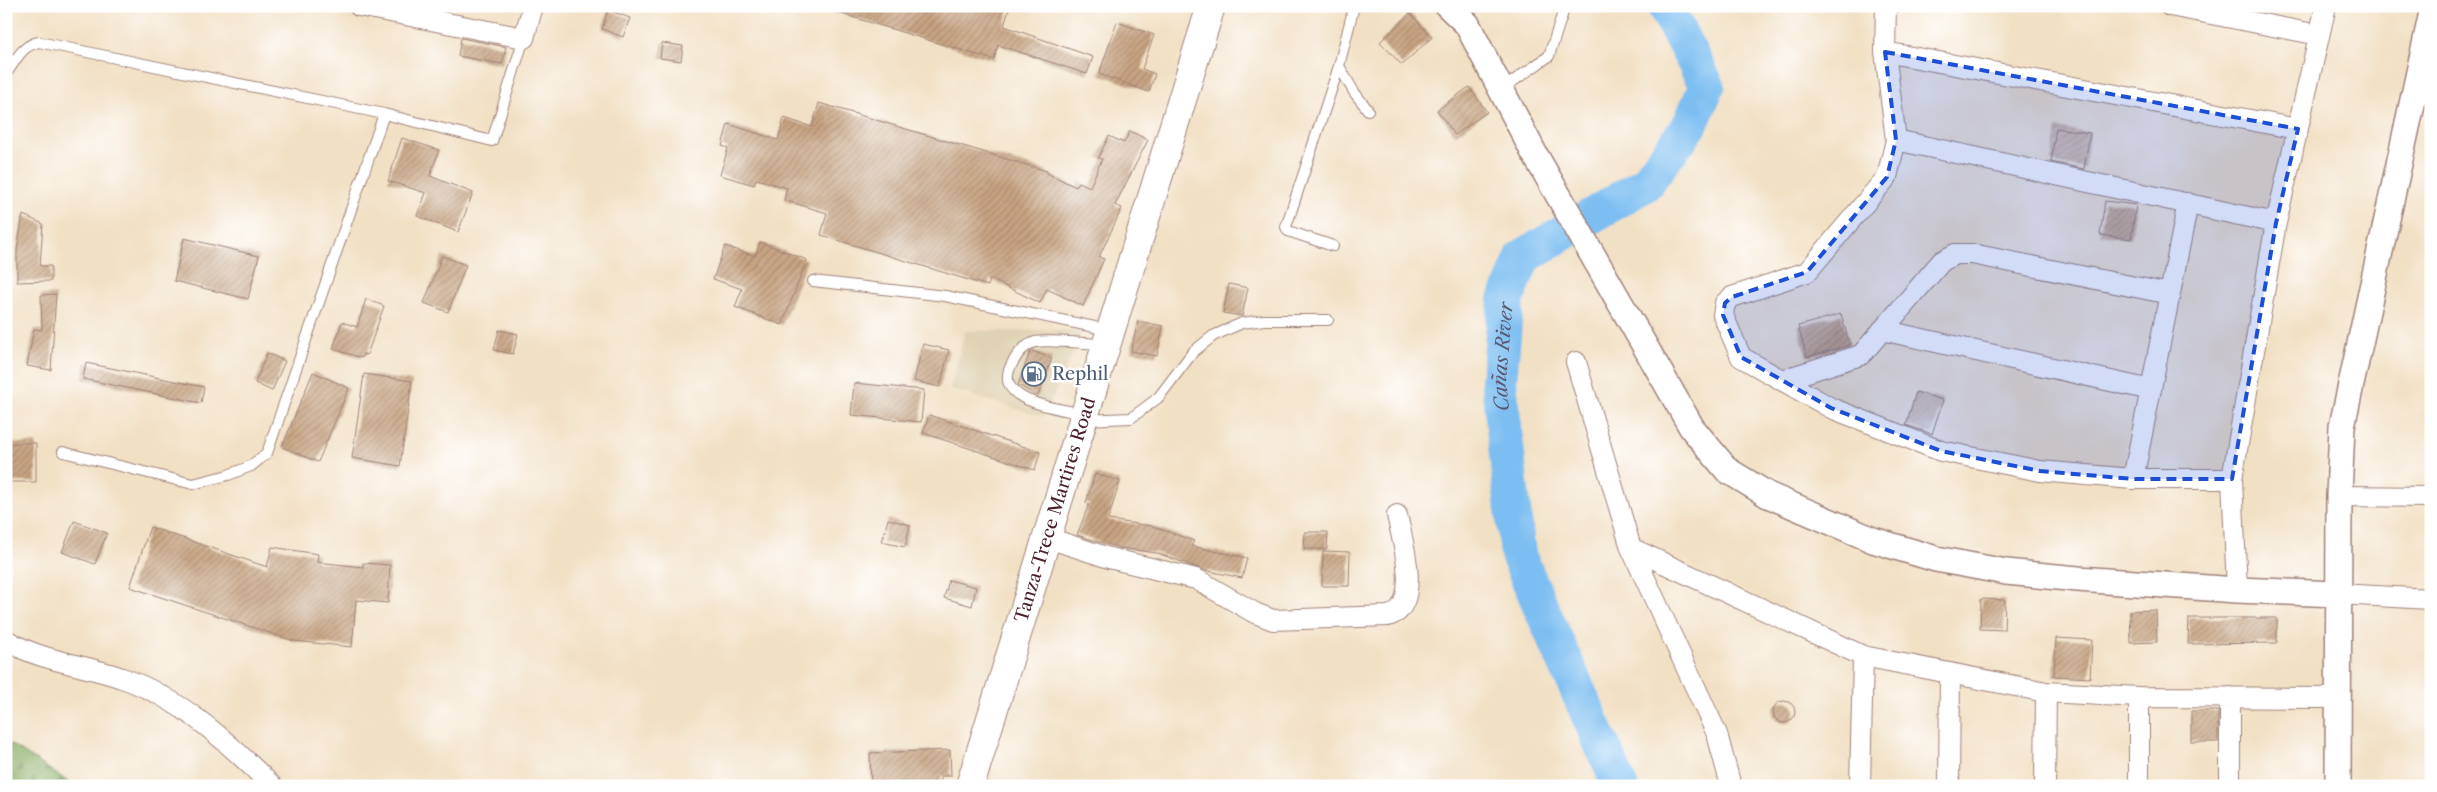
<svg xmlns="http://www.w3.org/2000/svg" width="2437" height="792" viewBox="0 0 2437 792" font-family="'Libre Caslon Text',serif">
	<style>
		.built { fill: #e0d3b4 }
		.forest { fill: url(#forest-firs); stroke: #686646 }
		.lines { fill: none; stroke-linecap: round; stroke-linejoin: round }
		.river { stroke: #7cbef1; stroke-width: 36 }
		.building { fill: url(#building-hatch) }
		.service-casing { stroke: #9e8078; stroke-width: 12 }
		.minor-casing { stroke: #9e8078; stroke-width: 22 }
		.tertiary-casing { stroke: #9e8078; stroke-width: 28 }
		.primary-casing { stroke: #9e8078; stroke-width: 30 }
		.service { stroke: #fff; stroke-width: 10 }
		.minor { stroke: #fff; stroke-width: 20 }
		.tertiary { stroke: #fff; stroke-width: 25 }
		.primary { stroke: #fff; stroke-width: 28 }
		.marked { fill: #1d4ed8; fill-opacity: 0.2; stroke: #1d4ed8; stroke-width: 4; stroke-dasharray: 10 6; stroke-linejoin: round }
		.labels { text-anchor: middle; stroke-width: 5; stroke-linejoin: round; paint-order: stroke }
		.service-label { font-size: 18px; fill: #4e5e75; stroke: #fff; text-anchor: start }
		.street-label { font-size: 18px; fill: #4a1f2b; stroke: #fff }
		.water-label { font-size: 19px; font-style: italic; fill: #5c5770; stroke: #fff }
	</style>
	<defs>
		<pattern id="forest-firs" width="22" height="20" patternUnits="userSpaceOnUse" patternTransform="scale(1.25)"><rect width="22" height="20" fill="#87ac62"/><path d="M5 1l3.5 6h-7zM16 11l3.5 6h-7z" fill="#708b51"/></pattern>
		<pattern id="building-hatch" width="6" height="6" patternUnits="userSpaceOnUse" patternTransform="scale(1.25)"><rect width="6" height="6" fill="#c7a482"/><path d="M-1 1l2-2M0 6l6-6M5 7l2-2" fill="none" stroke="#a4856b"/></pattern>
	</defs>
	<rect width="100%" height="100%" fill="#fff"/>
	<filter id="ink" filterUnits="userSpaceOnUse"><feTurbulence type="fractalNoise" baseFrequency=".02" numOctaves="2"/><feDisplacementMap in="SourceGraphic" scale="10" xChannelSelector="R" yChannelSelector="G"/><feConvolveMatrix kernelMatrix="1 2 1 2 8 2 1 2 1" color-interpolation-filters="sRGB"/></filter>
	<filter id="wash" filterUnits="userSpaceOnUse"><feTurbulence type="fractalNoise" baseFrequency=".0096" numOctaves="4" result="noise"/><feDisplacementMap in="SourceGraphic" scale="20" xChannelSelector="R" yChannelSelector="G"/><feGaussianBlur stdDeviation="1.12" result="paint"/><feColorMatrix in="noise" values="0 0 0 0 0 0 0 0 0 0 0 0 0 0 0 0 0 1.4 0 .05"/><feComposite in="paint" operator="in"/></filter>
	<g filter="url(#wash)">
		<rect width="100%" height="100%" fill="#f2e0c4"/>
		<path class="built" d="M1083 330 1044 417 950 389 965 331Z"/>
		<path class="forest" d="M6 741 75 786H6Z"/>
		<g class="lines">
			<path class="river" id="s1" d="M1620 786 1518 555 1499 382 1506 300 1523 257 1645 184 1690 125 1707 86 1665 6"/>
		</g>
		<g id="blocks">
			<path class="building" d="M830 6H1010L1004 26 1093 57 1087 74 998 45 994 60 829 10Z
				M608 10 630 18 623 37 602 29Z
				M1410 13 1432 37 1402 65 1380 42Z
				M1117 22 1154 35 1142 69 1155 74 1149 92 1099 74Z
				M461 38 506 47 502 64 458 56Z
				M662 43 683 46 681 61 660 58Z
				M1469 87 1487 112 1455 135 1437 110Z
				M819 103 1047 171V173L1076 187 1079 182 1090 187 1102 159 1098 158 1109 136 1124 143 1130 131 1148 140 1115 205 1122 208 1099 257 1104 259 1083 306 1047 289 1040 303 990 279 988 286 821 235 827 213 784 200 787 188 756 179 754 185 720 175 728 148 722 146 728 124 778 140 784 118 812 127Z
				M2056 128 2090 133 2084 169 2051 162Z
				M402 138 439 150 430 176 473 193 458 232 417 216 426 193 388 181Z
				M2105 201 2136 205 2131 239 2100 235Z
				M23 215 43 224 40 266H51V281L17 282V250Z
				M184 238 259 256 248 299 174 281Z
				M760 242 807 260 782 325 735 307 742 289 713 279 725 246 755 256Z
				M442 256 466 265 448 312 424 303Z
				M1229 284 1248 288 1242 316 1223 313Z
				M56 294 51 370 27 366 34 329 42 330 41 295Z
				M366 299 384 306 367 355 363 354 362 358 333 349 342 322 357 327Z
				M1841 314 1850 345 1807 357 1798 326Z
				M1138 321 1163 326 1157 356 1131 351Z
				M499 330 518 334 513 354 494 350Z
				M923 344 949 350 940 387 914 381Z
				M1032 351 1052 358 1038 396 1018 385 1030 352Z
				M267 353 285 361 272 391 255 383Z
				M86 363 204 387 201 403 83 379Z
				M313 372 349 388 318 462 282 447Z
				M364 374 412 381 400 466 352 458Z
				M854 383 924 390 921 422 851 415Z
				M1916 392 1943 400 1932 434 1906 425Z
				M929 415 1040 452 1035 470 923 433Z
				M6 443H36V482H6Z
				M1095 474 1120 481 1108 520 1152 526 1194 541 1191 546 1247 558 1242 578 1204 570 1157 553 1120 548 1077 535 1089 504 1086 503Z
				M888 519 910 525 905 547 882 542Z
				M74 521 107 533 95 564 62 552Z
				M150 527 267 567 272 547 318 554 317 562 363 567V563L390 565 388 603 356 600 352 647 294 641 130 587Z
				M1305 532H1328L1327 549H1304Z
				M1323 551 1350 552 1349 586H1322Z
				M949 580 976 587 972 606 944 598Z
				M1981 599 2005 600 2004 630 1980 629Z
				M2156 610 2157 642 2131 643 2130 611Z
				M2189 618H2277V643L2188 644Z
				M2056 638 2092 640 2090 678 2054 676Z
				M1773 712a11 11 0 1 1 22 0a11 11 0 1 1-22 0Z
				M2191 711H2218V742H2191Z
				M950 750 951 776H941V786H871L870 753Z"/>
		</g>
	</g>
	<g filter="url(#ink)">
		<use href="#blocks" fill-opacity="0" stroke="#9e8078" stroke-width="1"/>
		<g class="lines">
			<g class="service-casing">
				<path id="service" d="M1339 66 1354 92 1368 110
					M6 74C16 60 22 45 39 42L384 114
					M1502 89 1549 56 1565 6
					M1333 246 1288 231 1286 227 1339 66 1354 6
					M813 281 945 296 1109 330
					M1083 414C1059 408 988 402 1013 362 1018 353 1024 345 1035 342 1049 339 1087 344 1104 344
					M1085 420 1131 418 1158 398 1193 352 1213 336 1242 323 1264 320H1328
					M63 452 193 484 228 475 251 466 267 453 384 114 492 141 524 38"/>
			</g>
			<g class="minor-casing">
				<path id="minor" d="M359 6 524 38 533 6
					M1886 6 1885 52 1896 140 1887 177 1807 272 1732 297 1725 303 1723 315 1741 357 1831 408 1941 451 2040 471 2133 479H2232
					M2170 6 2319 35
					M1885 52 2298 129
					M1896 140 2276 223
					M1882 330 2151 390
					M1576 362 1631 548 1717 734 1731 786
					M1782 380 1861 355 1942 261 1955 254H1972L2170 294
					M2133 479 2188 203
					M2339 496 2431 497
					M1045 537 1109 558 1196 579 1255 613 1273 620 1388 616C1391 615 1396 613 1398 611 1418 591 1402 539 1397 515
					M1631 548 1863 656 2046 692 2139 697 2338 698
					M2237 590 2232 479 2276 223 2326 6
					M2338 594 2431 599
					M6 640C42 662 83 664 122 678 181 698 229 743 272 786
					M2139 697V786
					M2230 697V786
					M1860 786 1863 656
					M1949 786 1950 673
					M2045 786 2046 692"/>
			</g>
			<g class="tertiary-casing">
				<path id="tertiary" d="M1448 6 1467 24 1534 153 1692 428 1727 470 1768 495 1873 540 1936 559 2006 572 2078 579 2237 590 2338 594
					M2338 786 2339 496 2342 426 2431 17"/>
			</g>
			<g class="primary-casing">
				<g id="primary">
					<path id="s2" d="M970 786 1211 6"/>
				</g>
			</g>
			<use href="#service" class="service"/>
			<use href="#minor" class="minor"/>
			<use href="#tertiary" class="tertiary"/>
			<use href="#primary" class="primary"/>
		</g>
	</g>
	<path class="marked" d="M1885 52 2298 129 2276 223 2232 479H2133L2040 471 1941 451 1831 408 1741 357 1723 315 1725 303 1732 297 1807 272 1887 177 1896 140Z"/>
	<defs>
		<g id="fuel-ring" transform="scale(1.25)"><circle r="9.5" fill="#fff" stroke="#5c6f8a" stroke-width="1.5"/><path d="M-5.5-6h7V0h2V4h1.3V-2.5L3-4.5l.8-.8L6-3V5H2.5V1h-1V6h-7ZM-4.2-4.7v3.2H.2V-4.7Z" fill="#5c6f8a"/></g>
	</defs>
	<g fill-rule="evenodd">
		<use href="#fuel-ring" x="1034" y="374"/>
	</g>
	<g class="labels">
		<g class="service-label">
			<text x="1052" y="380">Rephil</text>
		</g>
		<g class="street-label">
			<text dy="6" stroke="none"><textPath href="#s2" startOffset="289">Tanza-Trece Martires Road</textPath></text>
		</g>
		<g class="water-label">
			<text dy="7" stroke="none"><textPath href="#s1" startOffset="452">Cañas River</textPath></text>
		</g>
	</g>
	<rect width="2437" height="792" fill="none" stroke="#fff" stroke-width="25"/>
</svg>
